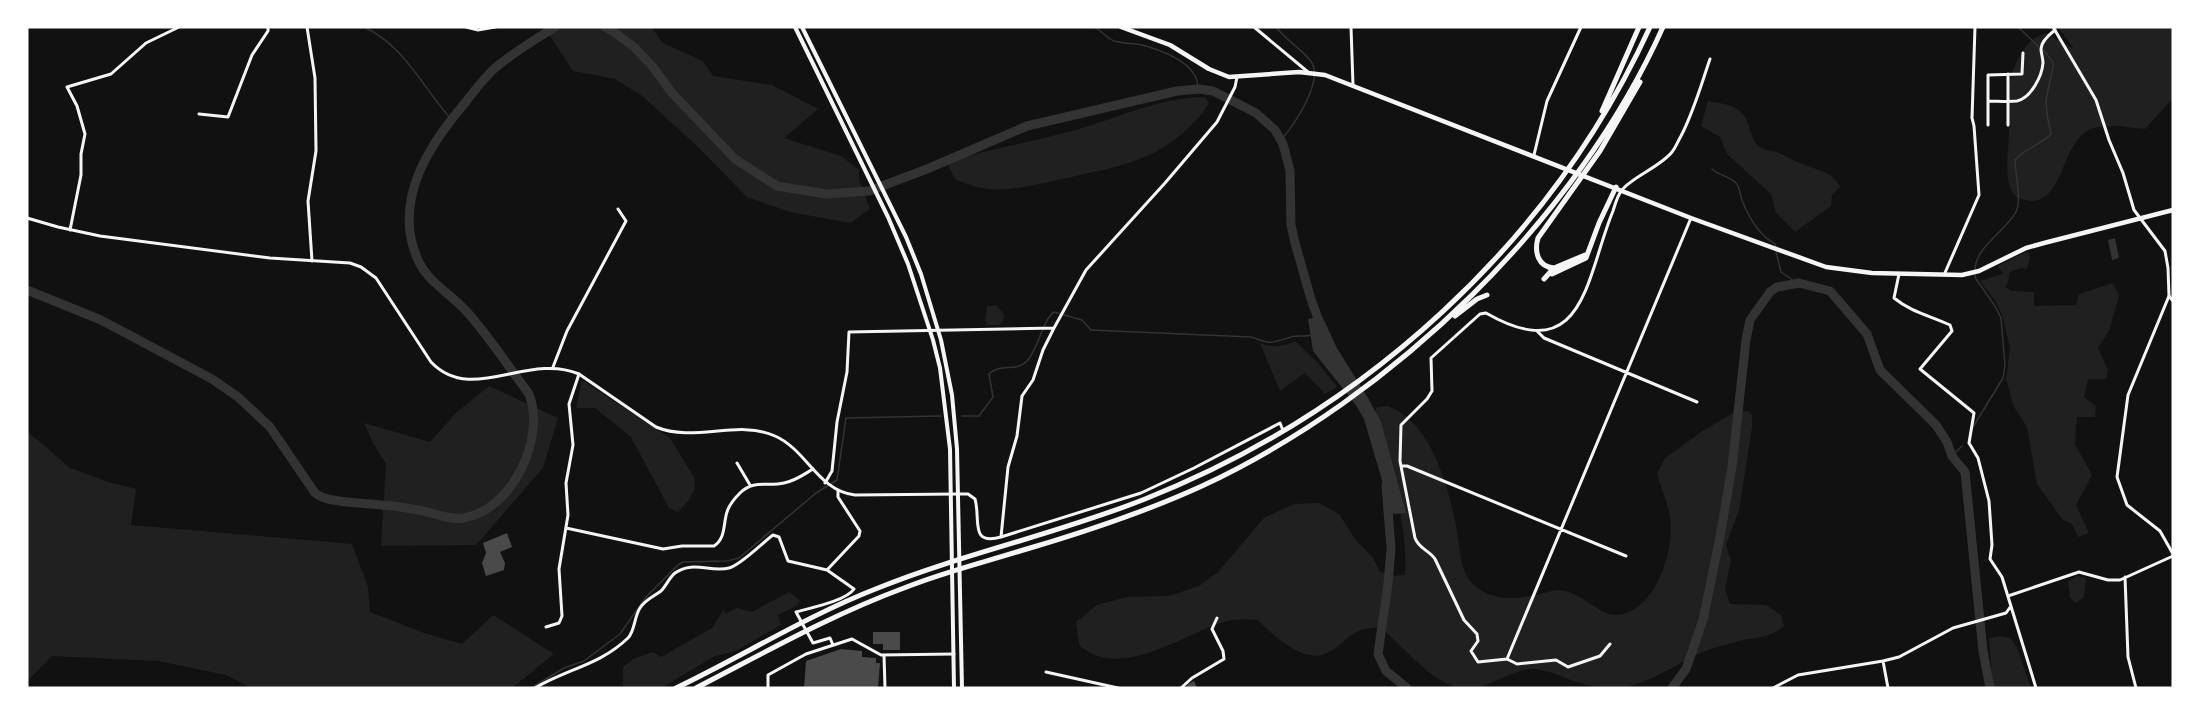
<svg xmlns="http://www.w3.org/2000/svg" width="2200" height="715" viewBox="0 0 2200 715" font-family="'Sofia Sans Condensed',sans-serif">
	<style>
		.green { fill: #202020 }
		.water { fill: #333 }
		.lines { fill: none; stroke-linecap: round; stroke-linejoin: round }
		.stream { stroke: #333; stroke-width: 1.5 }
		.river { stroke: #333; stroke-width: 9 }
		.building { fill: #4a4a4a }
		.minor { stroke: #f5f5f5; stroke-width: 3 }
		.tertiary { stroke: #f5f5f5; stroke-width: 3 }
		.secondary { stroke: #f5f5f5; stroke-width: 4 }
		.primary { stroke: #f5f5f5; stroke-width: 4.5 }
		.motorway { stroke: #f5f5f5; stroke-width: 5 }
	</style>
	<rect width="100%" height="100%" fill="#111"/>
	<path class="green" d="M544 27H651L663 43 703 61 713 76 772 85 818 109 784 138 841 156 859 170V180L870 209 850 223 790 212 747 197 698 147 641 95 615 79 573 71Z
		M2058 27H2173V98L2145 129C2128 128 2103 122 2087 131 2061 145 2063 209 2025 200 2019 199 2013 196 2011 190 2004 172 2009 150 2009 131 2010 116 2007 100 2009 85 2013 65 2025 37 2047 33L2054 38 2074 49Z
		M1205 97 1209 103C1196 125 1170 146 1147 156 1122 167 1093 172 1067 178 1042 183 1016 191 990 189 977 188 966 184 955 179L947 163 948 161C991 149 1036 141 1079 129 1120 117 1162 97 1205 97Z
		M1708 101C1718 103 1731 104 1739 110 1752 120 1748 142 1763 149 1767 150 1772 151 1776 152 1785 155 1793 160 1802 164 1817 170 1832 171 1840 187L1832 195 1831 206 1795 232 1776 213 1771 194 1727 154 1720 137 1701 126Z
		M2028 251 2030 258 2027 269 2021 268 2010 272 2008 282 2005 287 2012 291 2034 292V306L2076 305 2079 294 2113 283 2119 296 2109 331 2098 348 2108 370 2106 379H2088L2084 397 2096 406 2095 417H2077L2075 444 2092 475 2076 505 2089 533 2078 537 2072 524 2063 520 2037 484 2027 427 2014 407 2006 380 2010 348 2002 315 1996 302 1980 281 2003 274 1998 266Z
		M997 305 1004 315 1003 322 998 325H987L985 320 987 306Z
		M1295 341 1318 363 1337 387 1325 394 1305 373 1280 391 1260 343C1274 348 1282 347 1295 341Z
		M582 380 670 438 694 477 695 488 689 500 678 512 669 508 631 437 595 408H576Z
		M489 386 558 418 543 468 476 545 381 546 386 464 373 443 364 423 430 442 457 412Z
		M1387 406C1432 421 1449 489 1457 531 1460 549 1460 574 1475 586 1494 602 1518 599 1540 594 1546 593 1552 590 1558 590 1581 591 1599 615 1615 615 1656 614 1675 549 1670 517 1668 503 1661 488 1657 474L1665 458 1704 430 1735 412 1748 411 1752 415V428L1739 510 1726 545 1731 560 1725 589 1730 604 1766 605 1781 615 1784 626C1766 641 1753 636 1733 643 1721 646 1709 649 1698 654 1671 667 1640 690 1609 688 1599 687 1587 685 1577 682 1560 677 1547 668 1529 669 1505 672 1479 696 1455 687 1425 676 1404 647 1380 627 1374 628 1367 628 1361 630 1347 635 1337 651 1322 655 1300 660 1271 634 1258 620 1245 619 1234 618 1221 623 1180 636 1119 681 1079 645L1076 622 1097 605 1127 597 1169 596 1199 586 1218 572 1264 518 1294 504 1319 503 1339 514 1355 539 1373 558 1380 572 1392 576 1405 575C1409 522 1387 466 1373 415L1377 407Z
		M27 431 70 468 108 482 136 489 131 525 352 544 368 587 370 612 424 633 462 644 493 615 554 654 512 688H251L226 675 158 661 52 656 27 682Z
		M2077 576 2086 578 2084 597 2076 603 2070 598 2068 582Z
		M789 592 800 600 798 605 778 615 781 625 736 651 715 656 663 687 623 688V667L633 659 653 652 661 657 712 628 724 609 725 614 737 608 752 612Z
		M2001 636 2010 638 2017 647 2031 688H1993L1989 638Z"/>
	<path class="water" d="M2115 238 2119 258 2112 260 2108 240Z
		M1322 316 1337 348 1368 398 1381 422 1406 513 1392 514 1364 419 1356 405 1313 351 1308 319Z"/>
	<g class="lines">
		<path class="stream" d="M364 27C404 45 423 88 451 119
			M1095 27C1101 31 1107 38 1114 41 1124 44 1136 43 1146 46 1166 52 1199 65 1198 89
			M1276 27C1286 40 1300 48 1310 60 1326 79 1294 125 1281 140
			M2018 27 2039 47
			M1712 169C1718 175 1729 176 1736 183 1740 187 1740 195 1742 200 1749 218 1759 235 1775 244L1776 247
			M1776 252 1781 272 1797 283
			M1975 270C1975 247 2006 231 2016 212 2022 200 2015 173 2015 160 2025 148 2041 145 2051 134L2047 115 2046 100 2053 67V62L2043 50
			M962 416H979L993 397 989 374C1002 362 1015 373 1027 361 1038 350 1043 319 1054 312L1082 320 1091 330 1251 337C1273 345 1270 343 1291 337 1297 335 1304 337 1311 335
			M1973 427 2003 378 2005 365 2001 318 1995 306 1976 279 1975 275
			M1952 456 1962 446
			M531 688 564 668 584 661 620 634 646 597 678 565 683 562 727 561 739 558 816 493 837 480 846 418 941 416"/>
		<path class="river" d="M605 27 614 32 634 47 653 67 672 93 735 159 777 186 826 194 869 191 927 169 1027 126 1177 91 1199 89 1213 91 1256 113 1275 130 1283 144 1290 171 1291 225 1295 243 1311 299 1321 327
			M27 290 101 320 212 379 238 397 270 427 315 493C319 496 323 498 328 499 345 503 364 503 382 505 397 506 413 509 428 512 439 515 451 520 464 518 513 509 546 438 529 394 509 367 490 338 468 313 453 295 428 283 418 260 392 202 428 146 465 103 474 91 484 78 495 68 514 52 534 40 555 27
			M1386 485 1391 548 1388 584 1378 654 1386 671 1407 688
			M1672 688 1686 669 1703 620 1720 537 1732 467 1746 340 1750 320 1770 292 1777 287 1799 283 1830 291 1867 334 1880 370 1936 425 1947 442 1952 456 1965 472 1983 651 1990 688"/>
	</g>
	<path class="building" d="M507 533 512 547 500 552 505 563 504 570 486 576 482 563 486 553 483 543Z
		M873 632H900V650H883V644H873Z
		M841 649 862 651V657L876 658V663H880L878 688H804L806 661Z
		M1194 681 1197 688H1188L1187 685Z"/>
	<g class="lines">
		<path class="minor" d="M307 27 315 78 316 151 308 201 312 261
			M466 27 478 30 495 27
			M1254 27 1308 72
			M1988 101C1997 101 2008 102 2017 101 2031 98 2042 76 2043 63 2043 58 2041 53 2041 49 2041 41 2050 34 2055 30
			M199 114 228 117 252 55 268 31V27
			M1988 125V75L2022 74 2023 53
			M2008 125V74
			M1691 218 1507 659 1478 662 1471 651 1478 641 1477 634 1464 620 1435 559C1429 550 1419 549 1415 538L1400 461 1401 425 1427 399 1432 391 1431 358 1480 314 1486 313C1585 370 1586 276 1613 211 1615 205 1617 196 1622 190 1632 177 1660 167 1672 152 1676 147 1678 141 1681 136 1694 111 1701 85 1710 59
			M70 230 81 175V154L85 134 77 106 67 87 111 74 146 43 179 27
			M1899 274 1894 298C1911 312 1931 316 1950 325L1952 331 1920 369 1974 413 1969 443 1978 458 1989 501 1992 545 1990 559 2002 577 2036 688
			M1944 275 1979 195 1974 126 1972 118 1975 27
			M2169 296 2128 395 2117 477 2127 505 2160 531 2173 554
			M1537 331 1544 338 1697 402
			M553 367 567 331 626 221 618 209
			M737 463 750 485
			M1401 466H1407L1626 556
			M825 483 832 471 837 422 847 372 849 332 1054 328
			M958 494H968L975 499C981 519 969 546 1001 537L1008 467 1017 436 1022 396 1033 380 1043 350 1054 328 1086 270 1165 183 1217 122 1235 87 1237 77
			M566 528 663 549 682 546H714C726 538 723 524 727 512 729 505 735 498 740 493 754 479 767 487 784 483 795 481 803 475 813 469
			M1001 537 1141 493 1194 468 1280 423 1282 428
			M827 570 859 536 860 531 838 497V491
			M2125 577 2128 657 2136 688
			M2008 596 2079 572 2108 580H2120L2173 556
			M546 627 559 623 562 616 559 569 568 515 566 483 573 445 569 404 579 374
			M884 655 885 688
			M1507 659 1517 664 1556 660 1568 667 1600 656 1610 644
			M1883 661 1899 657 1953 628 2006 613 2011 606
			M1046 672 1118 688
			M535 688C567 669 600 665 628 638 635 631 634 617 640 608 645 600 653 597 661 591 666 586 669 578 675 573 693 560 711 573 729 568 741 565 762 543 773 535L779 537 788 561 827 570 854 589C846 601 810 608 796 612L813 643 830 638 833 645
			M768 688V675L806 654 852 639 881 655 954 654
			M1181 688 1192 678 1224 659 1223 651 1212 629 1217 618
			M1773 688 1798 675 1883 661 1888 688"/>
		<path class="tertiary" d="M1351 27 1353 85
			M2053 27 2096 100 2109 140 2123 173 2134 210 2165 251 2168 268 2169 296 2173 301
			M1534 155 1547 101 1581 27
			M27 218 58 227 100 236 270 258 350 263 361 267 376 278 431 362C472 405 527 352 579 374L656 427C695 443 737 419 775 436 807 450 818 491 855 495L958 494"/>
		<path class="secondary" d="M795 27 888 217 908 264 933 340 940 368 950 449 954 688
			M802 27 906 237 921 274 941 340 952 395 957 449 962 688"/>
		<path class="primary" d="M1121 27 1170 45 1209 69 1229 77 1299 72 1325 75 1691 218 1826 267 1872 273 1962 275 1979 271 2026 248 2044 243 2173 210"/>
		<path class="motorway" d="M1602 111 1639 27
			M1554 268C1538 267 1534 252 1538 238L1600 151 1640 82
			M1552 274 1586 258 1599 223 1616 187
			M1544 279 1554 268 1585 255
			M1455 316 1477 299 1487 295
			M676 688C743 656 808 615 878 588 965 553 1057 534 1145 499 1365 412 1551 243 1650 27
			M696 688C764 653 831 615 904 588 941 573 981 563 1020 551 1082 533 1143 513 1202 486 1393 397 1577 219 1663 27"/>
	</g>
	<rect width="2200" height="715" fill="none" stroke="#ffffff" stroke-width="57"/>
</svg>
